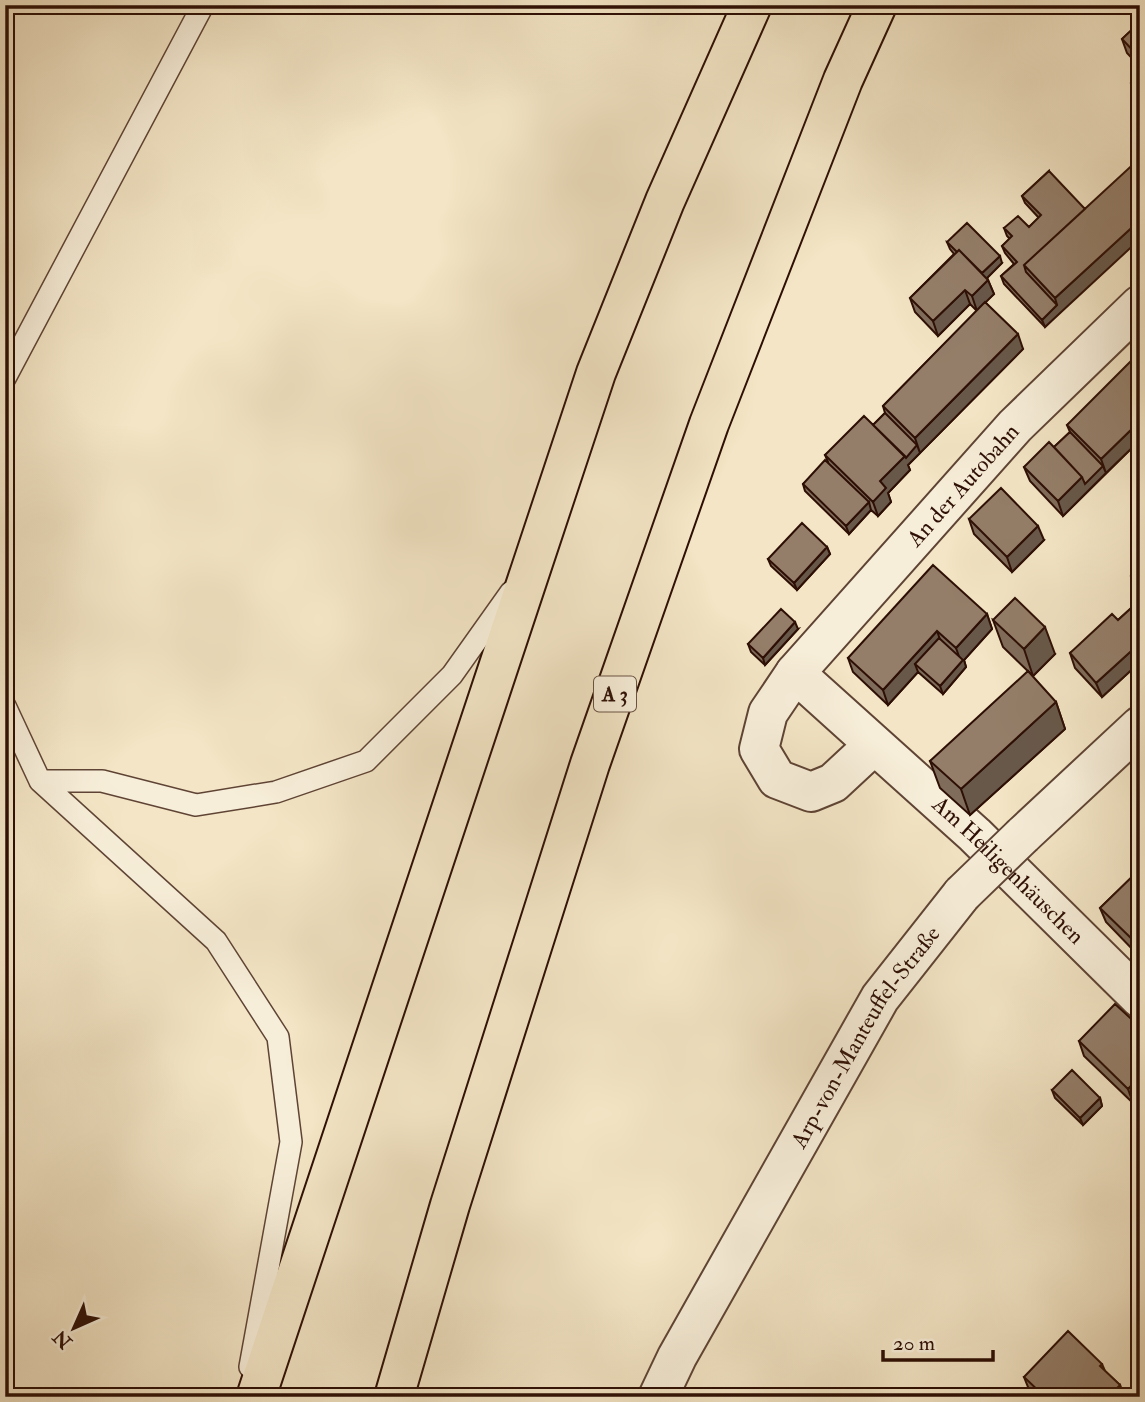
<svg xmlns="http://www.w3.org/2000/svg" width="1145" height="1402" viewBox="0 0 1145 1402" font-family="'IM FELL Double Pica',serif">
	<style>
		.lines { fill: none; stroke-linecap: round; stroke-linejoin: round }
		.lane-casing { stroke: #5f4435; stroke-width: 24 }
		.street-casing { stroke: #5f4435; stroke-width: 42 }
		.highway-casing { stroke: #2e0f05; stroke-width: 42 }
		.lane { stroke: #f7eed9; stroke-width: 21 }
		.street { stroke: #f7eed9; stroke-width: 38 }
		.highway { stroke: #f3e5c5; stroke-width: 38 }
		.street-bridge-casing { stroke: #5f4435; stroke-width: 42; stroke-linecap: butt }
		.street-bridge { stroke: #f7eed9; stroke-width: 38 }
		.wall { fill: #7f6c5a; stroke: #2e0f05; stroke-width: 2 }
		.shaded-wall { fill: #68584a; stroke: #2e0f05; stroke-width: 2 }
		.building { fill: #947e69; stroke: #2e0f05; stroke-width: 2 }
		.labels { text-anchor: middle; stroke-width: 6; stroke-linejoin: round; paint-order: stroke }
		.shield { fill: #f7eed9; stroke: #6a5245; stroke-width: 2 }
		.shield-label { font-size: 21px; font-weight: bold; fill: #2e0f05 }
		.street-label { font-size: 23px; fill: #2e0f05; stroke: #f7eed9 }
	</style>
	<rect width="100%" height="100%" fill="#f3e5c5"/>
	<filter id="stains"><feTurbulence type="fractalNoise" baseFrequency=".00286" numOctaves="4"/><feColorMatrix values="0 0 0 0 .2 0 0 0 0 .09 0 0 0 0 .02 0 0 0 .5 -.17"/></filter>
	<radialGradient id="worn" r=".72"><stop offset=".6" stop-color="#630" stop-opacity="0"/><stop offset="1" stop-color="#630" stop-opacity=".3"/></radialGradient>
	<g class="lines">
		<g class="lane-casing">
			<path id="lane" d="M5 378 203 5
				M5 706 40 781 216 941 278 1037 291 1142 250 1367
				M40 781H102L196 805 276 792 366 761 452 675 511 592"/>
		</g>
		<g class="street-casing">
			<g id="street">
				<path id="s1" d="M795 673 1015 426 1140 305"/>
				<path id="s2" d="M874 745 833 783 811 792 777 779 759 749 768 713 795 673 975 835 1140 998"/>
				<path d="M1023 835 1140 726"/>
				<path id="s3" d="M658 1397 677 1357 880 998 962 894"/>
			</g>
		</g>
		<g class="highway-casing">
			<path id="highway" d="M256 1397 596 373 665 201 752 5
				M394 1397 450 1205 590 764 709 424 843 80 877 5"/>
		</g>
		<use href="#lane" class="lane"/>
		<use href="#street" class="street"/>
		<use href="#highway" class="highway"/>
		<g class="street-bridge-casing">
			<path id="street-bridge" d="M962 894 1023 835"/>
		</g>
		<use href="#street-bridge" class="street-bridge"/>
	</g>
	<path class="wall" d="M1140 22V67L1127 53 1122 39Z
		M1140 75V98L1133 91 1131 83Z
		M1049 171 1060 312 1045 327 1004 284 1001 276 1014 264 1005 253 1002 246 1010 239 1007 236 1004 228 1029 227 1039 218 1025 203 1022 196Z
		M947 242 1002 263 987 278 994 294 985 302 1023 349 908 465 910 470 888 493 891 502 878 516 871 510 849 534 805 491 803 484 828 462 825 455 873 425 885 413 883 406 977 311 970 304 938 336 915 312 910 298 954 254 950 249Z
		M1140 370V440L1063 516 1030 481 1024 467 1054 447 1070 432 1067 425Z
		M969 519 1044 540 1012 572 974 534Z
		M827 547 830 554 797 590 771 566 768 559Z
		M1140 568V594L1136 591 1131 576Z
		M1140 600V662L1102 697 1075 668 1070 653 1118 620Z
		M987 614 992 629 964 660 966 667 943 694 918 672 888 705 853 672 848 658Z
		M993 620 1055 654 1033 676 1003 647Z
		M798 629 765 665 751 652 748 644Z
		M1056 702 1065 729 970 815 940 788 930 761Z
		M1140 869V953L1138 955 1106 922 1100 908Z
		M1140 1027V1096L1133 1103 1084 1056 1079 1041Z
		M1052 1090 1100 1098 1102 1106 1083 1125 1055 1098Z
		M1102 1364 1105 1371 1120 1385 1124 1397H1035L1030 1392 1024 1377Z"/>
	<path class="shaded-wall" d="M1023 5H1032L1025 12Z
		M1140 220V239L1045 327 1042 320 1057 305 1055 298Z
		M1000 256 1002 263 982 283 980 275Z
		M988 280 994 294 977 311 972 296Z
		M965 290 970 304 938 336 933 321Z
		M1018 334 1023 349 920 453 915 438Z
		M1140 421V440L1106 473 1101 459Z
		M917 445 920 453 908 465 910 470 888 493 891 502 878 516 873 502 880 481 905 456Z
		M1103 466 1106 473 1063 516 1058 501 1082 477Z
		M869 502 871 510 849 534 846 526Z
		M1038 526 1044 540 1012 572 1007 557Z
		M827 547 830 554 797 590 794 583Z
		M987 614 992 629 964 660 966 667 943 694 940 686 961 662 956 648Z
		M795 622 798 629 765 665 763 658Z
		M1045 627 1055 654 1033 676 1024 649Z
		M937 631 942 645 915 664 918 672 888 705 883 690Z
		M1140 643V662L1102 697 1096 683Z
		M1056 702 1065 729 970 815 961 789Z
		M1140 933V953L1138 955 1133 940Z
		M1140 1076V1096L1133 1103 1128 1089Z
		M1100 1098 1102 1106 1083 1125 1080 1118Z
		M1120 1385 1124 1397H1109Z"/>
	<path class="building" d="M1140 22V58L1122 39Z
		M1140 75V93L1131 83Z
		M1140 158V220L1055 298 1024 265Z
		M1049 171 1085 209 1024 265 1026 272 1057 305 1042 320 1001 276 1017 262 1002 246 1012 236 1004 228 1018 216 1029 227 1041 215 1022 196Z
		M967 223 1000 256 982 273 959 250 957 252 947 242Z
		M959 250 988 280 972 296 965 290 933 321 910 298Z
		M985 302 1018 334 915 438 883 406Z
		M1131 361 1140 370V421L1101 459 1067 425Z
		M885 413 917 445 906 458 873 425Z
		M864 416 905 456 880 481 886 488 873 502 825 455Z
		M1070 432 1103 466 1085 484 1082 477 1054 447Z
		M1049 442 1082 477 1058 501 1024 467Z
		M825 460 869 502 846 526 803 484Z
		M1001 488 1038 526 1007 557 969 519Z
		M802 523 827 547 794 583 768 559Z
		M933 565 987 614 956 648 937 631 883 690 848 658Z
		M1140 568V585L1131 576Z
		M1015 598 1045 627 1024 649 993 620Z
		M1140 600V643L1096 683 1070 653 1112 614 1118 620Z
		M781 609 795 622 763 658 748 644Z
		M939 638 963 660 940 686 915 664Z
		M1028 671 1056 702 961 789 930 761Z
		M1140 869V933L1133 940 1100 908Z
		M1115 1004 1140 1027V1076L1128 1089 1079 1041Z
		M1072 1070 1100 1098 1080 1118 1052 1090Z
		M1068 1331 1102 1364 1100 1366 1120 1385 1109 1397H1045L1024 1377Z"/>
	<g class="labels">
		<rect class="shield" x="594" y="676.5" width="42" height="35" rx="5"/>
		<g class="shield-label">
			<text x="615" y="701">A 3</text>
		</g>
		<g class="street-label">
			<text dy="8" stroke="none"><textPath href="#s1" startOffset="252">An der Autobahn</textPath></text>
			<text dy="8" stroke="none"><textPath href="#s2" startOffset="527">Am Heiligenhäuschen</textPath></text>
			<text dy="8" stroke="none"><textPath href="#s3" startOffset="416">Arp-von-Manteuffel-Straße</textPath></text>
		</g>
	</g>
	<rect width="1145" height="1402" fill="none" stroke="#f3e5c5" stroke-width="28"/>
	<rect x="7" y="7" width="1131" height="1388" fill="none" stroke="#2e0f05" stroke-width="3.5"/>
	<rect x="14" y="14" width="1117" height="1374" fill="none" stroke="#2e0f05" stroke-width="2"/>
	<g transform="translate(74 1328) rotate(225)" stroke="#f7eed9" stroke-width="5" paint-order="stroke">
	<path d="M0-5L12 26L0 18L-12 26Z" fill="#2e0f05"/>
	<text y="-10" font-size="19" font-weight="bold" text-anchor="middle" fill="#2e0f05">N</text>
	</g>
	<path d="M883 1350v10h110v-10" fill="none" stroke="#2e0f05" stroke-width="3.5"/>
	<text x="893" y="1350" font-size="21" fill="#2e0f05" stroke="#f7eed9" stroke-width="5" paint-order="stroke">20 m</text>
	<rect width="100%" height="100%" filter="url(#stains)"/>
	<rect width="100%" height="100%" fill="url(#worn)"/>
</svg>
